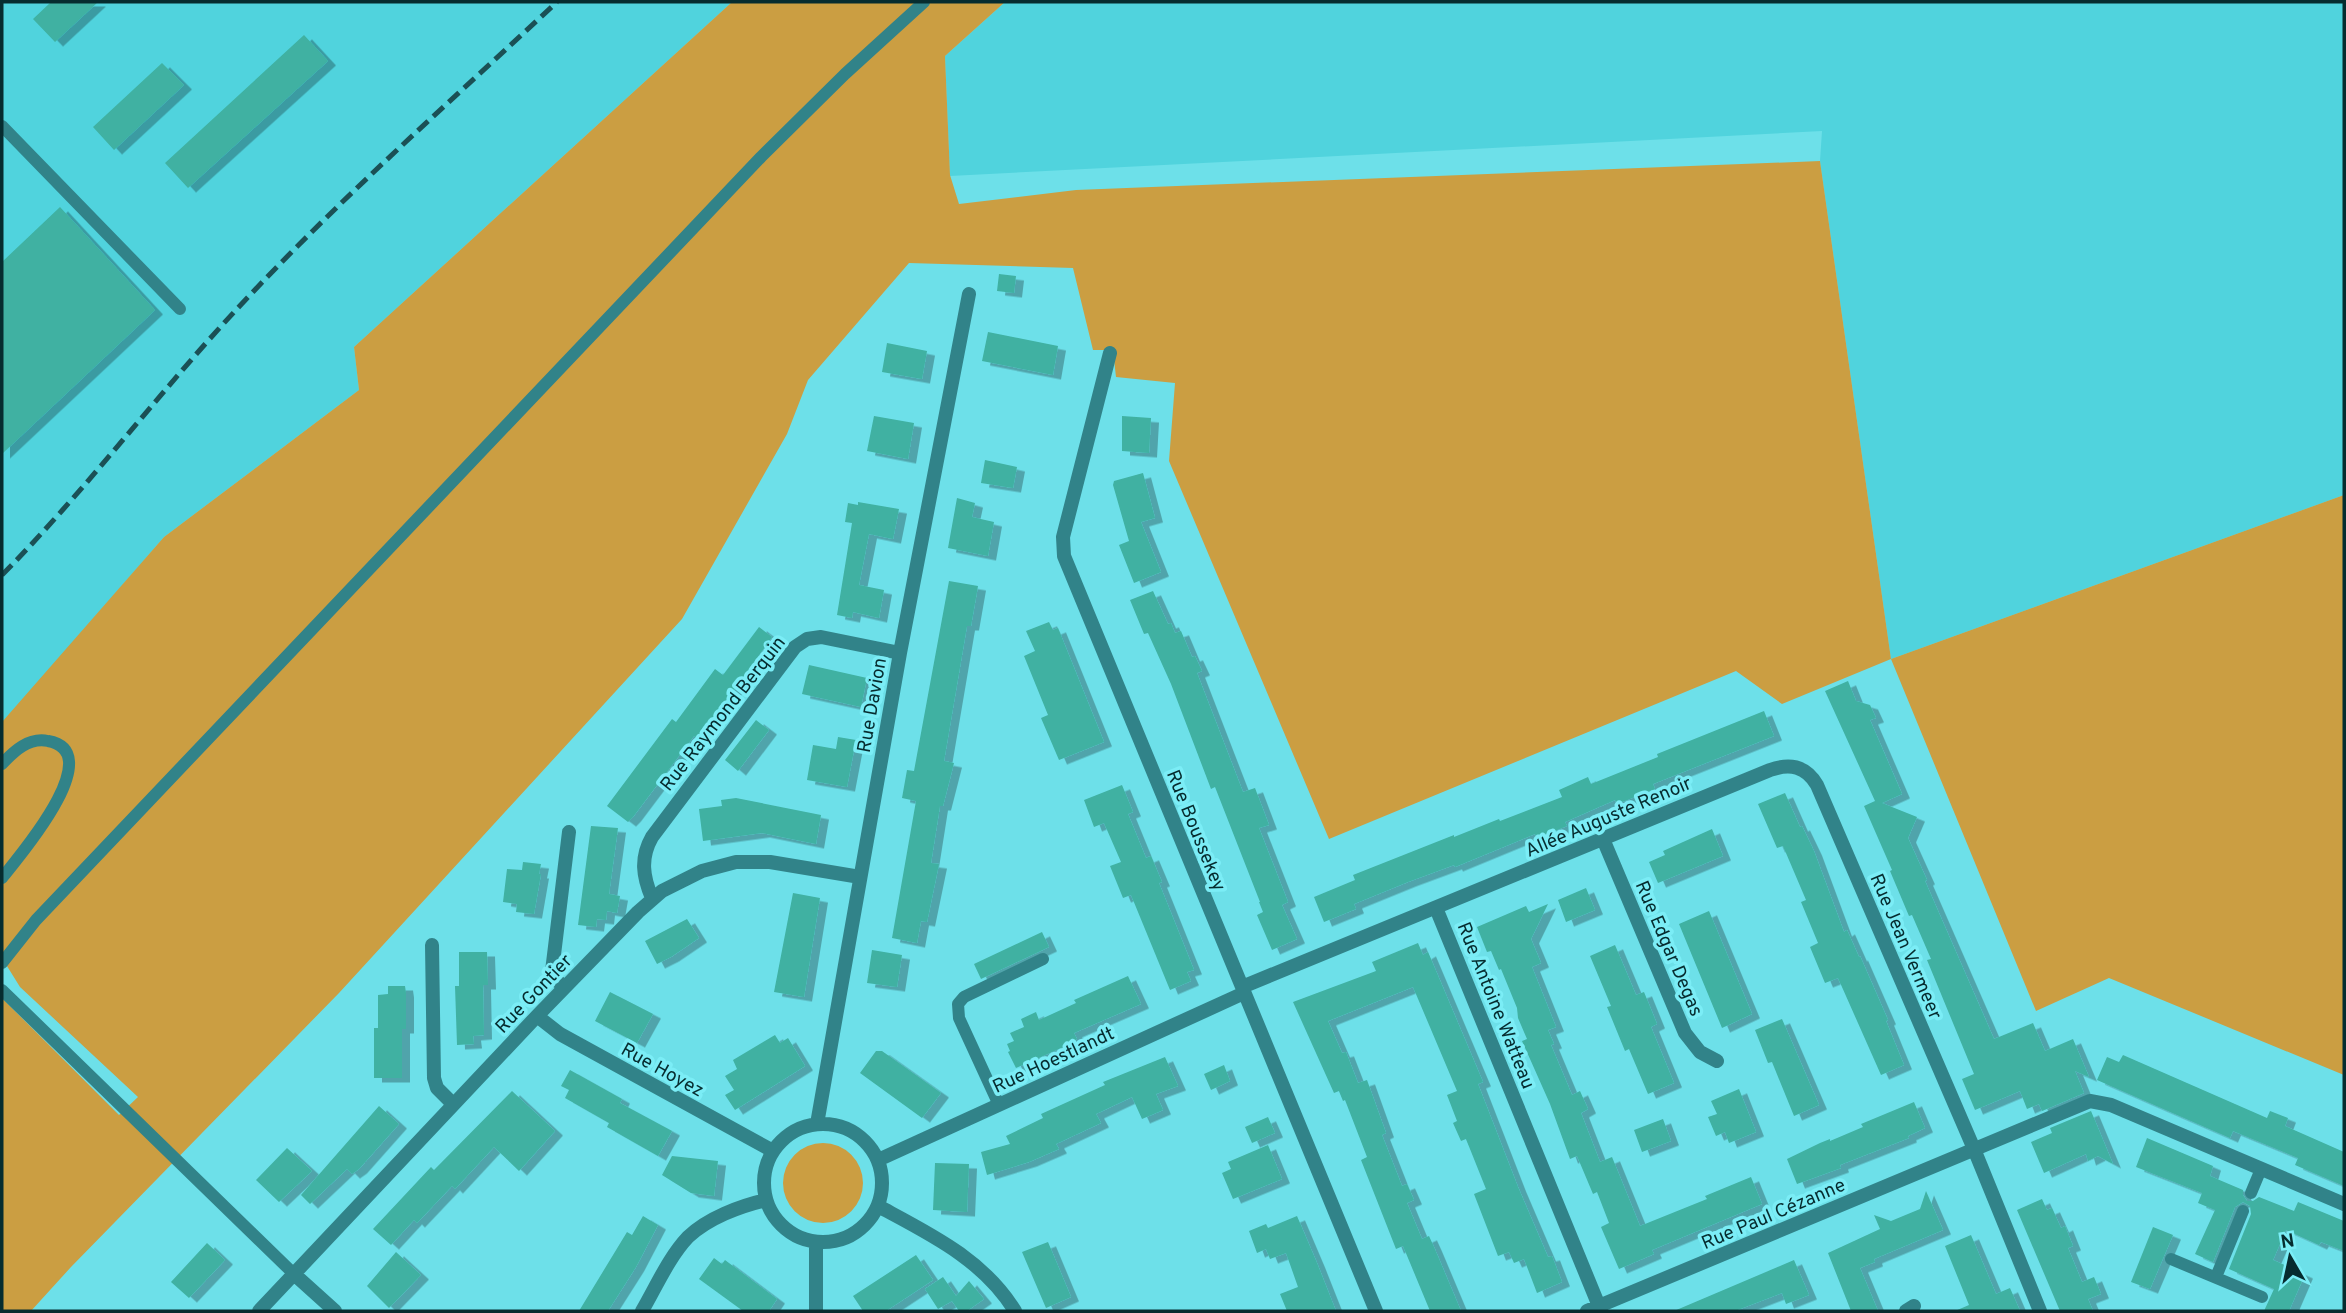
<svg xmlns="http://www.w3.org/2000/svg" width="2346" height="1313" viewBox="0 0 2346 1313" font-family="Overpass,sans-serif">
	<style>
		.built { fill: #50d3dd }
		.green { fill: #cb9e42 }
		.building { fill: #3fb1a2; filter: url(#shadow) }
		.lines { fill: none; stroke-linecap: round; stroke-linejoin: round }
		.lane { stroke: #318389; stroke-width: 12 }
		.street { stroke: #318389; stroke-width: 14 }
		.rail { stroke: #1b5055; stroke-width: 5; stroke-dasharray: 14 7; stroke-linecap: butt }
		.labels { text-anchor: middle; stroke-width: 7; stroke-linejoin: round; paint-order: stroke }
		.street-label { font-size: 19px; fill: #062c2f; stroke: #7bedf6 }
	</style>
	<defs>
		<filter id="shadow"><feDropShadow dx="8" dy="4.5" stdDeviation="0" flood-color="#0004"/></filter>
	</defs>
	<rect width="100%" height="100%" fill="#6de0e9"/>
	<path class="built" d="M2 2H732L354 347 359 390 164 537 2 724Z
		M1005 2H2344V495L1891 659 1820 161 1822 131 950 176 945 56Z"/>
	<path class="green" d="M732 2H1005L945 56 950 175 959 204 1076 190 1820 161 1891 659 2344 495V1075L2109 978 2036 1011 1891 659 1782 704 1736 671 1329 839 1169 461 1175 383 1116 377 1113 350H1093L1073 268 909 263 808 380 787 434 682 619 339 993 71 1267 31 1311H2V998L119 1115 138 1097 20 987 2 958V722L164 537 359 390 354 347Z
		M783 1183a40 40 0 1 1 80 0a40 40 0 1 1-80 0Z"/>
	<path class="building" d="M51 2H98L55 42 33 19Z
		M304 35 328 61 188 188 165 163Z
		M162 63 184 85 114 150 93 127Z
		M60 207 155 310 2 454V262Z
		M999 274 1016 276 1014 293 997 291Z
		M988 332 1058 346 1053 375 982 361Z
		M887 343 927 351 922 379 882 372Z
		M874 416 914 423 908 459 867 451Z
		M1122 416 1151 418 1149 453 1122 451Z
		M985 460 1017 467 1013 488 981 483Z
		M1143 473 1155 518 1141 522 1161 572 1134 583 1119 545 1129 541 1113 485 1114 481Z
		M957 498 975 503 972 517 994 522 988 556 948 548Z
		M858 502 899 509 893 539 869 534 859 585 884 590 879 618 853 612 852 618 837 615 852 523 845 522 848 503 858 505Z
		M949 581 978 586 971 626H967L944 761 954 763 943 806H940L931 863 939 864 927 922 921 921 917 943 892 938 916 801 902 798 907 770 914 771Z
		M1153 591 1168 624 1171 623 1175 633 1181 631 1192 657 1195 656 1202 671 1197 673 1243 792 1255 788 1269 825 1259 828 1288 902 1282 905 1297 939 1272 950 1257 915 1263 912 1259 902H1260L1215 787 1211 789 1171 684 1148 633 1144 634 1130 600Z
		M1049 622 1053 630 1058 628 1104 742 1059 760 1041 718 1048 715 1024 656 1035 651 1026 631Z
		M759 627 772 637 698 740 694 736 633 817 628 822 607 806 672 719 676 722 715 669 723 675Z
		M809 665 867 678 861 707 802 694Z
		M1848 681 1856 701 1870 705 1876 718 1870 720 1902 794 1882 803 1917 817 1908 838 1927 880 1925 881 1994 1039 2033 1023 2045 1051 2073 1039 2089 1077 2075 1071 2084 1093 2042 1111 2039 1104 2027 1109 2020 1091 1975 1110 1962 1079 1974 1074 1927 960 1931 959 1912 915 1909 916 1890 871 1892 870 1864 806 1875 801 1825 691Z
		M1764 711 1774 736 1653 784 1655 789 1617 804 1615 800 1565 822 1567 826 1537 838 1535 834 1455 867 1454 865 1408 882 1354 904 1356 909 1324 922 1314 897 1355 880 1353 875 1454 835V837L1499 819 1500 821 1562 797 1559 790 1588 777 1591 784 1658 757 1657 754Z
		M756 720 769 730 738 771 725 760Z
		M838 737 856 740 847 787 807 780 813 745 836 749Z
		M1122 785 1133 812 1128 814 1146 858 1151 856 1162 882 1159 883 1194 970 1187 972 1191 981 1170 990 1131 895 1123 898 1110 866 1121 862 1104 823 1094 827 1084 800Z
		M1785 793 1800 827 1802 826 1814 851 1844 932 1847 930 1859 957 1860 956 1888 1020 1886 1021 1904 1065 1881 1075 1838 978 1825 983 1810 947 1818 943 1801 902 1806 900 1783 846 1777 848 1758 804Z
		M736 798 821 815 816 844 762 833 703 841 699 809 722 806 721 800Z
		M591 826 618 828 609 894 620 896 617 913 607 911 606 920 597 919 596 927 578 925Z
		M1712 829 1723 856 1658 883 1649 862 1665 855 1663 851Z
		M523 862 541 864 539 874H541L534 914 516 912 517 904 503 902 507 869 522 870Z
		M1586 888 1595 910 1566 922 1558 900Z
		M793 893 820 898 804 997 774 992Z
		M1548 904 1531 939 1541 963 1532 967 1556 1027 1548 1030 1554 1044 1551 1045 1572 1095 1580 1091 1588 1109 1581 1113 1600 1162 1612 1157 1640 1226 1707 1199 1705 1196 1751 1177 1762 1204 1652 1250 1654 1254 1619 1269 1601 1227 1609 1223 1597 1192 1593 1194 1577 1156 1570 1159 1550 1104 1522 1041 1527 1039 1518 1018 1517 1008 1501 969 1499 970 1491 951 1487 952 1477 927 1526 906 1529 912Z
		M1709 911 1752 1014 1722 1028 1679 924Z
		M687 919 699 938 671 957 657 964 645 941Z
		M1042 932 1049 947 981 979 974 964Z
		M1418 943 1423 955 1428 952 1483 1082 1478 1084 1518 1187 1548 1257 1552 1256 1562 1282 1537 1293 1524 1259 1514 1263 1509 1252 1498 1256 1474 1194 1486 1189 1466 1139 1461 1141 1453 1123 1457 1121 1447 1095 1457 1091 1413 987 1328 1021 1342 1053 1346 1052 1358 1083 1367 1080 1386 1133 1382 1135 1402 1186 1407 1184 1414 1200 1407 1203 1422 1239 1429 1236 1434 1247 1461 1311H1430L1403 1246 1396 1249 1361 1160 1367 1157 1345 1100 1343 1101 1339 1091 1334 1093 1293 1002 1376 971 1372 962Z
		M1615 945 1636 995 1644 992 1657 1024 1651 1027 1674 1083 1648 1094 1629 1049 1625 1051 1607 1007 1611 1006 1590 956Z
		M872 950 902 955 897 987 867 983Z
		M459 952H487L488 985H483L484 1035 473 1036 474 1044 457 1045 455 986H459Z
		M1128 976 1141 1004 1074 1033 1077 1039 1070 1044 1016 1068 1008 1052 1010 1051 1007 1044 1014 1041 1010 1033 1024 1027 1021 1019 1036 1012 1039 1020 1076 1003 1074 1000Z
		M388 986H405L406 993V1029H402V1078H374V1028H378V995L388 994Z
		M610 992 653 1014 637 1043 595 1021Z
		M1782 1019 1819 1105 1794 1116 1772 1062 1768 1063 1755 1030Z
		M775 1035 780 1043 788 1038 805 1066 735 1110 725 1095 734 1090 725 1076 737 1069 733 1060Z
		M876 1051H882L941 1093 922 1118 860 1073Z
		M2123 1055 2267 1118 2270 1111 2288 1118 2285 1126 2344 1152V1186L2295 1165 2298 1158 2233 1131 2230 1138 2097 1080 2107 1057 2119 1062Z
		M1165 1057 1178 1086 1156 1094 1163 1110 1142 1119 1132 1097 1096 1114 1101 1123 1056 1144 1059 1149 1029 1162 987 1175 981 1152 1010 1144 1006 1136 1043 1118 1041 1114 1105 1085 1103 1082Z
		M1224 1065 1230 1081 1211 1090 1204 1074Z
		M570 1070 622 1099 620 1103 672 1131 658 1156 607 1127 609 1123 565 1098 569 1090 561 1086Z
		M1739 1089 1756 1132 1729 1143 1725 1132 1716 1136 1708 1117 1717 1114 1711 1101Z
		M512 1091 555 1131 519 1171 494 1147 455 1189 452 1186 417 1223 414 1220 391 1245 373 1229 431 1167 434 1170Z
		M1914 1102 1925 1128 1908 1136 1909 1138 1840 1165 1841 1168 1797 1184 1787 1159 1820 1143 1830 1139V1141L1863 1127 1861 1124Z
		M379 1106 399 1124 359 1169 352 1174 347 1169 310 1204 301 1195Z
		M2091 1111 2113 1164 2098 1156 2088 1161 2086 1154 2044 1173 2031 1142 2052 1133 2050 1128Z
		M1268 1117 1275 1133 1252 1143 1245 1127Z
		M1663 1119 1671 1141 1642 1152 1634 1130Z
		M2147 1138 2213 1166 2210 1176 2243 1190V1195L2247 1201H2253L2259 1197 2294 1211 2298 1202 2344 1221V1251L2321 1242 2319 1245 2286 1230 2273 1260 2305 1274 2289 1311H2264L2274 1289 2229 1269 2251 1214 2250 1206 2243 1202 2235 1207 2213 1262 2195 1254 2215 1210 2198 1203 2202 1193 2136 1167Z
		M1268 1145 1282 1179 1233 1199 1222 1173 1231 1169 1228 1162Z
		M287 1148 312 1171 279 1202 256 1180Z
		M672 1156 718 1161 714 1196 691 1193 662 1175Z
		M935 1163 969 1164 967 1212 933 1210Z
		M1926 1191 1943 1230 1874 1259 1875 1262 1860 1268 1878 1311H1851L1828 1253 1880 1229 1874 1215 1891 1221 1920 1209Z
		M2042 1199 2047 1210 2052 1208 2061 1228 2065 1226 2073 1246 2068 1248 2082 1282 2094 1277 2101 1294 2088 1299 2093 1311H2060L2017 1210Z
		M643 1216 658 1225 636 1267 608 1311H579L627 1232 632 1235Z
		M1297 1216 1317 1263 1336 1311H1287L1280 1294 1298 1287 1286 1253 1270 1259 1266 1249 1257 1253 1249 1231 1266 1224 1268 1228Z
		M2153 1227 2173 1235 2150 1289 2131 1282Z
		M1971 1235 1996 1294 2010 1288 2020 1311H1955L1969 1305 1945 1246Z
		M1048 1242 1071 1297 1046 1308 1022 1252Z
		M207 1243 225 1260 189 1298 171 1282Z
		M396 1252 421 1275 389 1308 367 1286Z
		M916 1255 933 1280 886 1311H863L853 1296Z
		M714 1258 722 1264 725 1260 777 1299 769 1311H743L699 1279Z
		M1794 1260 1809 1295 1786 1304 1782 1293 1735 1311H1674Z
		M943 1277 956 1296 969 1281 984 1299 967 1311H959L952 1301 938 1309 925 1289Z"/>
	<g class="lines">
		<path class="lane" d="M2 126 180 309
			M2 764C14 751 29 737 48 741 110 752 17 859 2 878
			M2 963 36 920 761 157 845 74 924 2
			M2 990 294 1274
			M999 1105 959 1018 958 1004 964 997 1043 959
			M2251 1193 2261 1169
			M2171 1259 2262 1297
			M2216 1277 2243 1211"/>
		<path class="street" d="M1110 353 1063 537 1064 556 1376 1311
			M1603 839 1685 1033 1700 1052 1717 1061
			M652 898C643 877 640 858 652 837L795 647 807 639 821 637 900 653
			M1436 908 1601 1311
			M432 945 434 1078 437 1088 453 1104
			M564 987 555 979 552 971 569 832
			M1242 987 1770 770C1790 763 1806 766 1817 785L1974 1149 2040 1311
			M537 1016 560 1034 773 1151
			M764 1183a59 59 0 1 1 118 0a59 59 0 1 1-118 0Z
			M817 1124 900 653 969 294
			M878 1160 1244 993
			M878 1206C930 1234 983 1259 1015 1311
			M294 1274 335 1311
			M259 1311 537 1016 638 912 662 891 702 871 736 862H770L860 877
			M642 1311C656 1287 669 1257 688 1237 708 1218 740 1206 766 1200
			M816 1311V1242
			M1587 1311 2090 1101 2111 1105 2344 1204
			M1906 1311 1914 1306"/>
		<path class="rail" d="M2 575C85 491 156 396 236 310 337 201 449 103 557 2"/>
	</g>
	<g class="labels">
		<g class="street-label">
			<text transform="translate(871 705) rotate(-80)" y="7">Rue Davion</text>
			<text transform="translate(722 713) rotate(-52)" y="7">Rue Raymond Berquin</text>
			<text transform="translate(1608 816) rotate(-23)" y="7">Allée Auguste Renoir</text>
			<text transform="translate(1197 830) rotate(68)" y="7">Rue Boussekey</text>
			<text transform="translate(1907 946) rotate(67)" y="7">Rue Jean Vermeer</text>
			<text transform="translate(1670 948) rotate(67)" y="7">Rue Edgar Degas</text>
			<text transform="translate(533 993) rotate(-46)" y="7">Rue Gontier</text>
			<text transform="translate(1497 1005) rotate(68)" y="7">Rue Antoine Watteau</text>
			<text transform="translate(1053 1059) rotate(-25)" y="7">Rue Hoestlandt</text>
			<text transform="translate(663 1069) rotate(29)" y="7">Rue Hoyez</text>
			<text transform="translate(1773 1213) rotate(-23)" y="7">Rue Paul Cézanne</text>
		</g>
	</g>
	<rect width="2346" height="1313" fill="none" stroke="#062c2f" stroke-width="7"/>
	<g transform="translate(2290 1257) rotate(351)" stroke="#7bedf6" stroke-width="5" paint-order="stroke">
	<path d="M0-5L12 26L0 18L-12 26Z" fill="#062c2f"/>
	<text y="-10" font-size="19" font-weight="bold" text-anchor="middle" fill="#062c2f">N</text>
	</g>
</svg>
